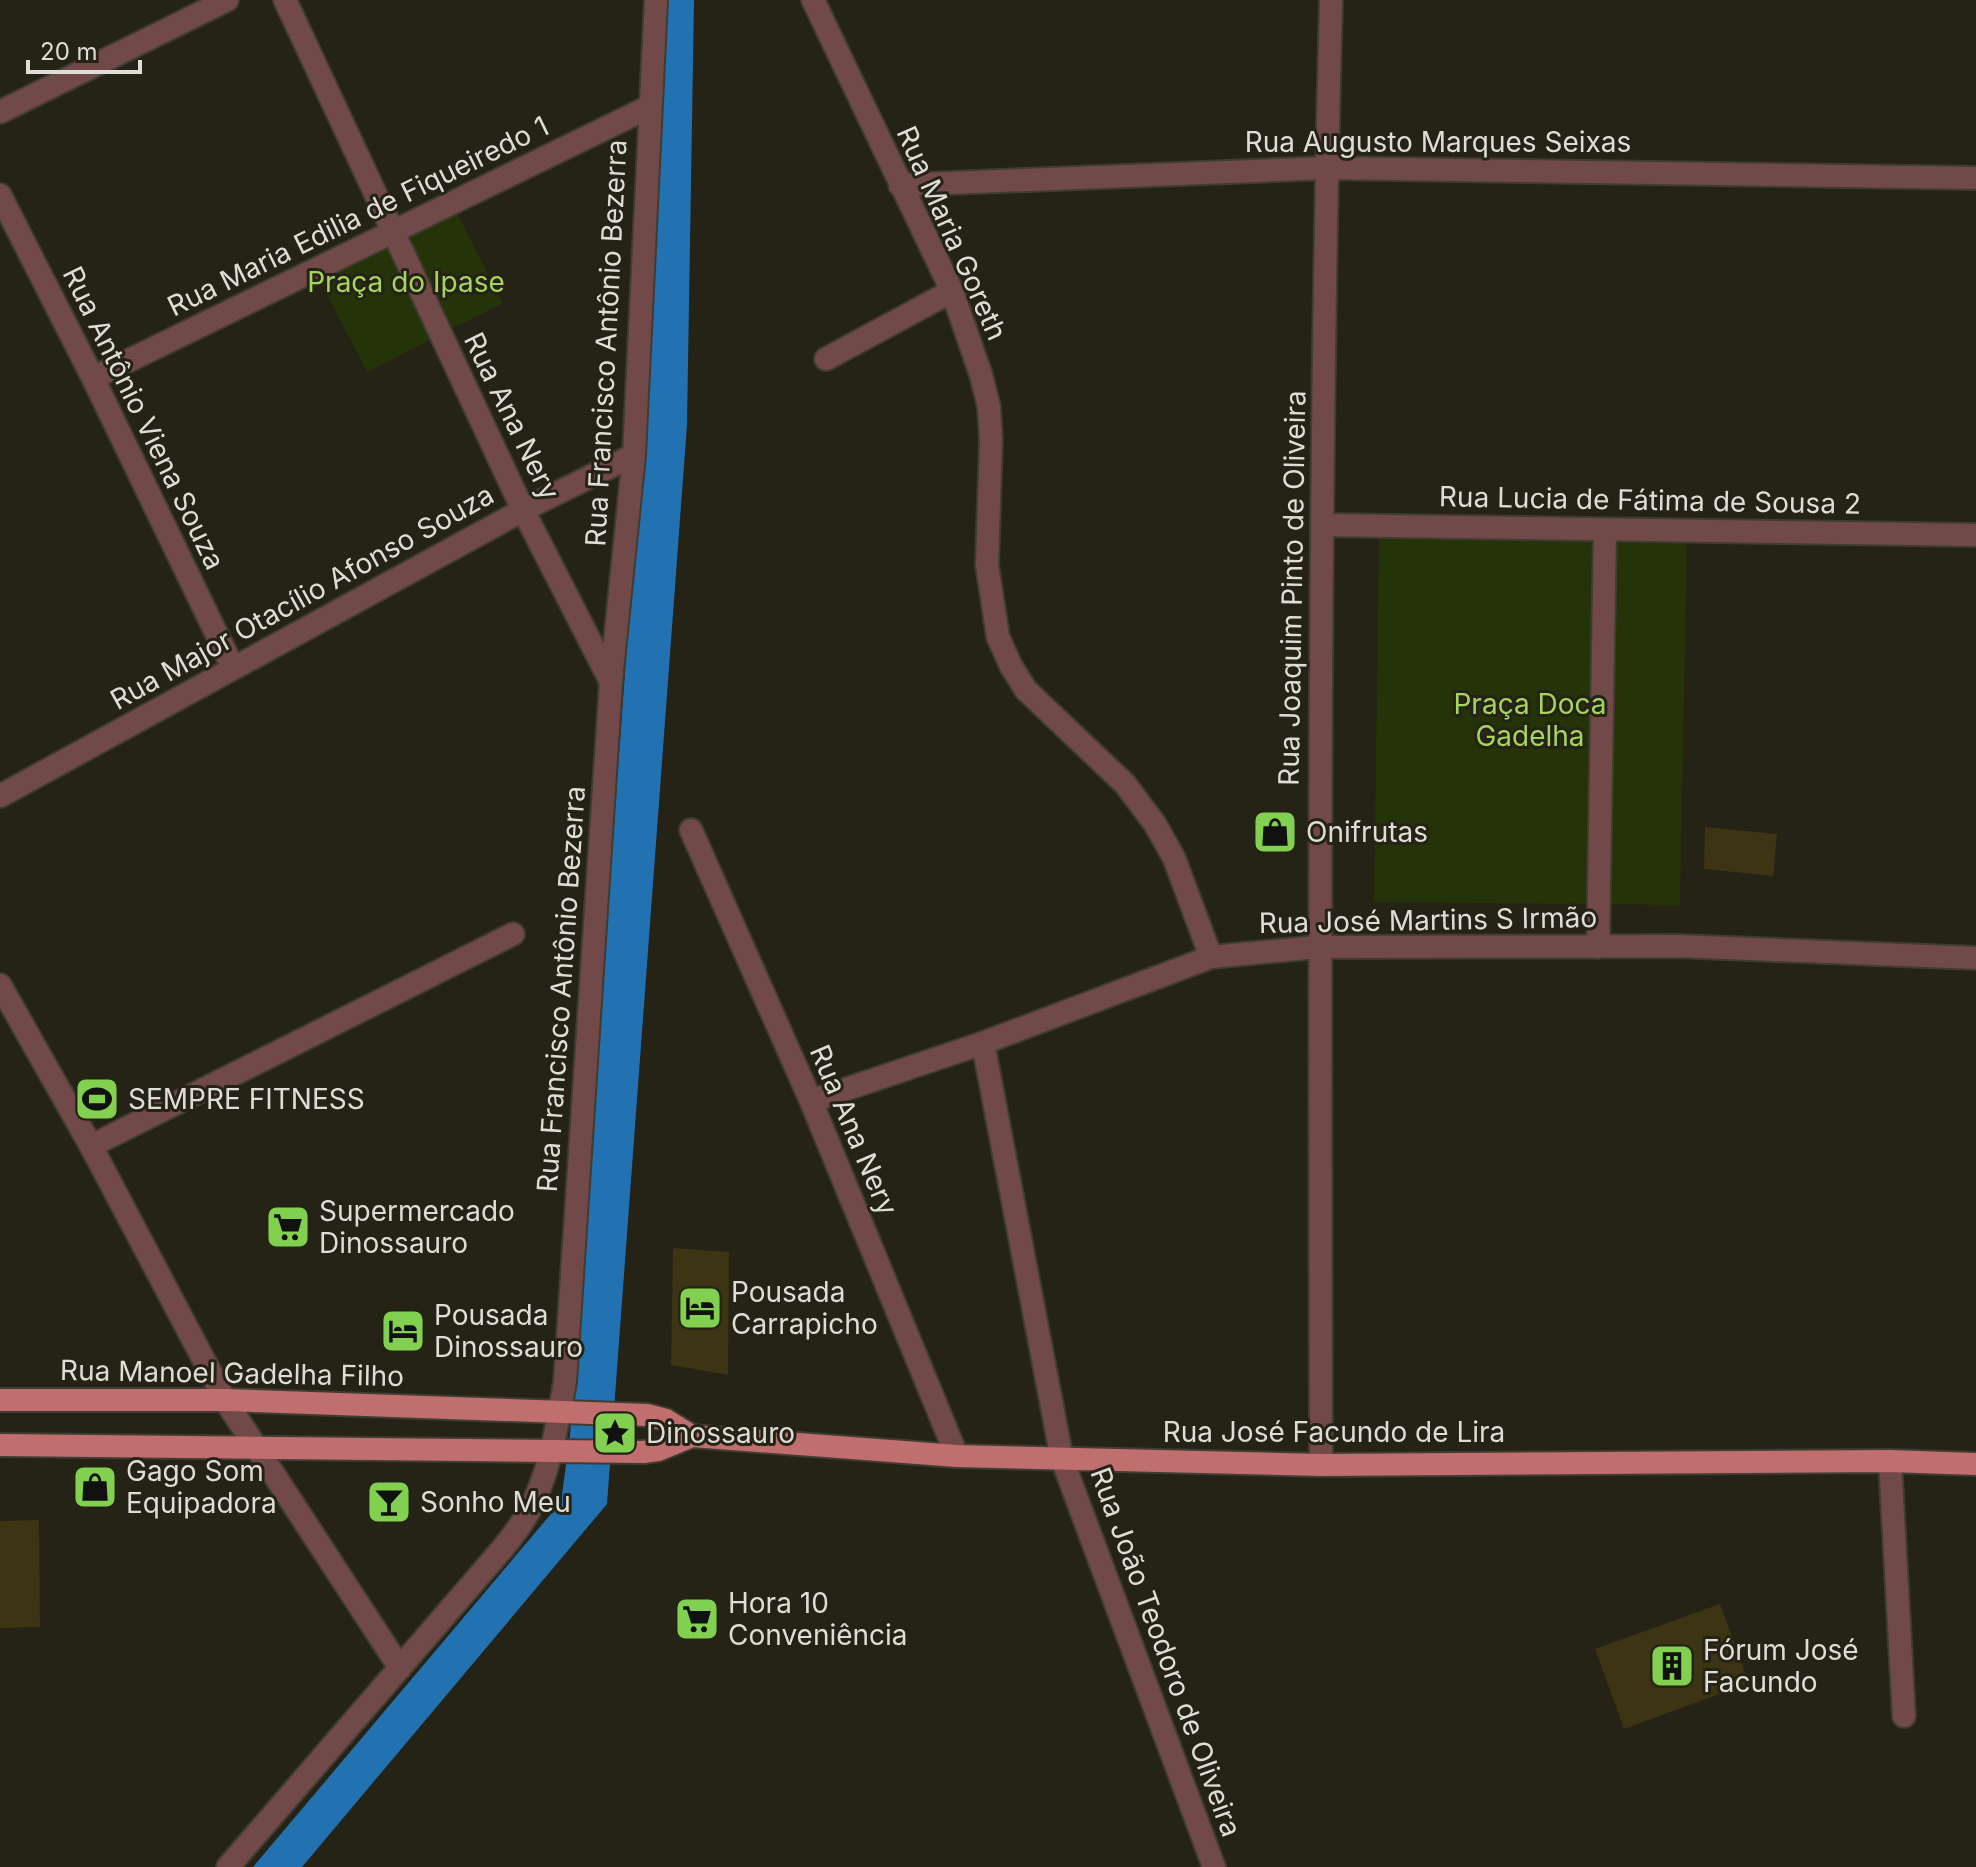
<svg xmlns="http://www.w3.org/2000/svg" width="1976" height="1867" viewBox="0 0 1976 1867" font-family="Inter,sans-serif">
	<style>
		.green { fill: #243308 }
		.water { fill: #2272b1 }
		.building { fill: #3d3414 }
		.lines { fill: none; stroke-linecap: round; stroke-linejoin: round }
		.service-casing { stroke: #3f3c31; stroke-width: 26 }
		.minor-casing { stroke: #3f3c31; stroke-width: 26 }
		.tertiary-casing { stroke: #3f3c31; stroke-width: 26 }
		.primary-casing { stroke: #3f3c31; stroke-width: 26 }
		.service { stroke: #724949; stroke-width: 22 }
		.minor { stroke: #724949; stroke-width: 22 }
		.tertiary { stroke: #724949; stroke-width: 22 }
		.primary { stroke: #c16e6f; stroke-width: 22 }
		.labels { text-anchor: middle; stroke-width: 6; stroke-linejoin: round; paint-order: stroke }
		.street-label { font-size: 28px; fill: #dfddd5; stroke: #252216 }
		.park-label { font-size: 28px; fill: #a6d45f; stroke: #252216 }
		.poi-label { font-size: 28px; fill: #dfddd5; stroke: #252216; text-anchor: start }
	</style>
	<rect width="100%" height="100%" fill="#252216"/>
	<path class="green" d="M446 192 503 303 367 372 310 261Z
		M1379 535 1687 538 1680 905 1374 902Z"/>
	<path class="water" d="M667 0H694L687 425 607 1504 302 1867H253L561 1502 570 1435 641 451Z"/>
	<path class="building" d="M1705 827 1777 834 1773 876 1704 869Z
		M673 1248 729 1252 728 1375 671 1365Z
		M39 1520 40 1627 0 1628V1521Z
		M1720 1604 1749 1683 1624 1729 1595 1649Z"/>
	<g class="lines">
		<g class="service-casing">
			<path id="service" d="M91 1146 513 934"/>
		</g>
		<g class="minor-casing">
			<path id="minor" d="M285 0 523 510 610 680
				M813 0 952 291 981 375 989 407 991 440 987 565 998 637 1011 666 1026 690 1125 784 1155 824 1174 858 1211 957
				M0 112 227 0
				M900 185 1327 168 1976 178
				M0 195 93 378 233 668
				M826 359 952 291
				M93 378 649 107
				M1322 525 1976 535
				M0 796 523 510 634 455
				M691 830 811 1101 957 1456
				M1598 947 1605 529
				M983 1043 1062 1459 1214 1867
				M811 1101 983 1043 1211 957 1318 947 1677 946 1976 958
				M256 1447 400 1668
				M1890 1461 1904 1716
				M1321 1465C1320 977 1318 488 1331 0
				M228 1867 503 1548C512 1537 521 1525 528 1513 550 1474 557 1424 565 1382L611 681 634 455 656 0"/>
		</g>
		<g class="tertiary-casing">
			<path id="tertiary" d="M0 985 91 1146 225 1400 256 1447"/>
		</g>
		<g class="primary-casing">
			<path id="primary" d="M0 1400H225L647 1415 666 1420 692 1436 957 1456 1321 1465 1890 1461 1976 1464
				M0 1445 643 1452 658 1450 692 1436"/>
		</g>
		<use href="#service" class="service"/>
		<use href="#minor" class="minor"/>
		<use href="#tertiary" class="tertiary"/>
		<use href="#primary" class="primary"/>
	</g>
	<defs>
		<g id="shop-square" transform="scale(2.3)"><rect x="-9" y="-9" width="18" height="18" rx="4" fill="#82d04f" stroke="#252216"/><path d="M-5-2.5h2.3a2.7 3.5 0 0 1 5.4 0H5L5.5 6h-11ZM-1.5-2.5h3a1.5 2.3 0 0 0-3 0Z" fill="#111"/></g>
		<g id="stadium-square" transform="scale(2.3)"><rect x="-9" y="-9" width="18" height="18" rx="4" fill="#82d04f" stroke="#252216"/><path d="M0-5a6.5 5 0 1 0 0 10a6.5 5 0 1 0 0-10ZM-3.5-1.8h7v3.6h-7Z" fill="#111"/></g>
		<g id="supermarket-square" transform="scale(2.3)"><rect x="-9" y="-9" width="18" height="18" rx="4" fill="#82d04f" stroke="#252216"/><path d="M-6-5.5h2.5l.6 2H6L4.5 2H-2.5L-4.4-4H-6ZM-1.5 3.2a1.3 1.3 0 1 0 .1 0ZM3 3.2a1.3 1.3 0 1 0 .1 0Z" fill="#111"/></g>
		<g id="hotel-square" transform="scale(2.3)"><rect x="-9" y="-9" width="18" height="18" rx="4" fill="#82d04f" stroke="#252216"/><path d="M-6-4.5h1.5V1H6V5H4.5V3h-9V5H-6ZM-4 0a1.8 1.8 0 1 1 3.6 0ZM.5 0V-2.5h3Q6-2.5 6 0Z" fill="#111"/></g>
		<g id="sight-square" transform="scale(2.3)"><rect x="-9" y="-9" width="18" height="18" rx="4" fill="#82d04f" stroke="#252216"/><path d="M0-6L1.8-2.2L6-1.7L2.9 1.2L3.7 5.4L0 3.3L-3.7 5.4L-2.9 1.2L-6-1.7L-1.8-2.2Z" fill="#111"/></g>
		<g id="bar-square" transform="scale(2.3)"><rect x="-9" y="-9" width="18" height="18" rx="4" fill="#82d04f" stroke="#252216"/><path d="M-6-5H6L.8 .8V4.5H3.5V6h-7V4.5H-.8V.8Z" fill="#111"/></g>
		<g id="building-square" transform="scale(2.3)"><rect x="-9" y="-9" width="18" height="18" rx="4" fill="#82d04f" stroke="#252216"/><path d="M-4-6H4V6H1V3H-1V6H-4ZM-2.5-4.3h1.7v1.8h-1.7ZM.8-4.3h1.7v1.8H.8ZM-2.5-1h1.7V.8h-1.7ZM.8-1h1.7V.8H.8Z" fill="#111"/></g>
	</defs>
	<g fill-rule="evenodd">
		<use href="#shop-square" x="1275" y="832"/>
		<use href="#stadium-square" x="97" y="1099"/>
		<use href="#supermarket-square" x="288" y="1227"/>
		<use href="#hotel-square" x="700" y="1308"/>
		<use href="#hotel-square" x="403" y="1331"/>
		<use href="#sight-square" x="615" y="1433"/>
		<use href="#shop-square" x="95" y="1487"/>
		<use href="#bar-square" x="389" y="1502"/>
		<use href="#supermarket-square" x="697" y="1619"/>
		<use href="#building-square" x="1672" y="1666"/>
	</g>
	<g class="labels">
		<g class="street-label">
			<text x="1438" y="152">Rua Augusto Marques Seixas</text>
			<text transform="translate(358 216) rotate(-26)" y="10">Rua Maria Edilia de Fiqueiredo 1</text>
			<text transform="translate(952 233) rotate(66)" y="10">Rua Maria Goreth</text>
			<text transform="translate(606 343) rotate(-87)" y="10">Rua Francisco Antônio Bezerra</text>
			<text transform="translate(512 416) rotate(64)" y="10">Rua Ana Nery</text>
			<text transform="translate(144 418) rotate(64)" y="10">Rua Antônio Viena Souza</text>
			<text transform="translate(1650 500) rotate(1)" y="10">Rua Lucia de Fátima de Sousa 2</text>
			<text transform="translate(1292 588) rotate(-89)" y="10">Rua Joaquim Pinto de Oliveira</text>
			<text transform="translate(302 597) rotate(-29)" y="10">Rua Major Otacílio Afonso Souza</text>
			<text transform="translate(1428 920) rotate(-1)" y="10">Rua José Martins S Irmão</text>
			<text transform="translate(561 989) rotate(-86)" y="10">Rua Francisco Antônio Bezerra</text>
			<text transform="translate(854 1130) rotate(67)" y="10">Rua Ana Nery</text>
			<text transform="translate(232 1373) rotate(1)" y="10">Rua Manoel Gadelha Filho</text>
			<text x="1334" y="1442">Rua José Facundo de Lira</text>
			<text transform="translate(1166 1652) rotate(70)" y="10">Rua João Teodoro de Oliveira</text>
		</g>
		<g class="park-label">
			<text x="406" y="292">Praça do Ipase</text>
			<text x="1530" y="714">Praça Doca<tspan x="1530" dy="32">Gadelha</tspan></text>
		</g>
		<g class="poi-label">
			<text x="1306" y="842">Onifrutas</text>
			<text x="128" y="1109">SEMPRE FITNESS</text>
			<text x="319" y="1221">Supermercado<tspan x="319" dy="32">Dinossauro</tspan></text>
			<text x="731" y="1302">Pousada<tspan x="731" dy="32">Carrapicho</tspan></text>
			<text x="434" y="1325">Pousada<tspan x="434" dy="32">Dinossauro</tspan></text>
			<text x="646" y="1443">Dinossauro</text>
			<text x="126" y="1481">Gago Som<tspan x="126" dy="32">Equipadora</tspan></text>
			<text x="420" y="1512">Sonho Meu</text>
			<text x="728" y="1613">Hora 10<tspan x="728" dy="32">Conveniência</tspan></text>
			<text x="1703" y="1660">Fórum José<tspan x="1703" dy="32">Facundo</tspan></text>
		</g>
	</g>
	<path d="M28 60v12h112v-12" fill="none" stroke="#dfddd5" stroke-width="4"/>
	<text x="40" y="60" font-size="24" fill="#dfddd5" stroke="#252216" stroke-width="6" paint-order="stroke">20 m</text>
</svg>
